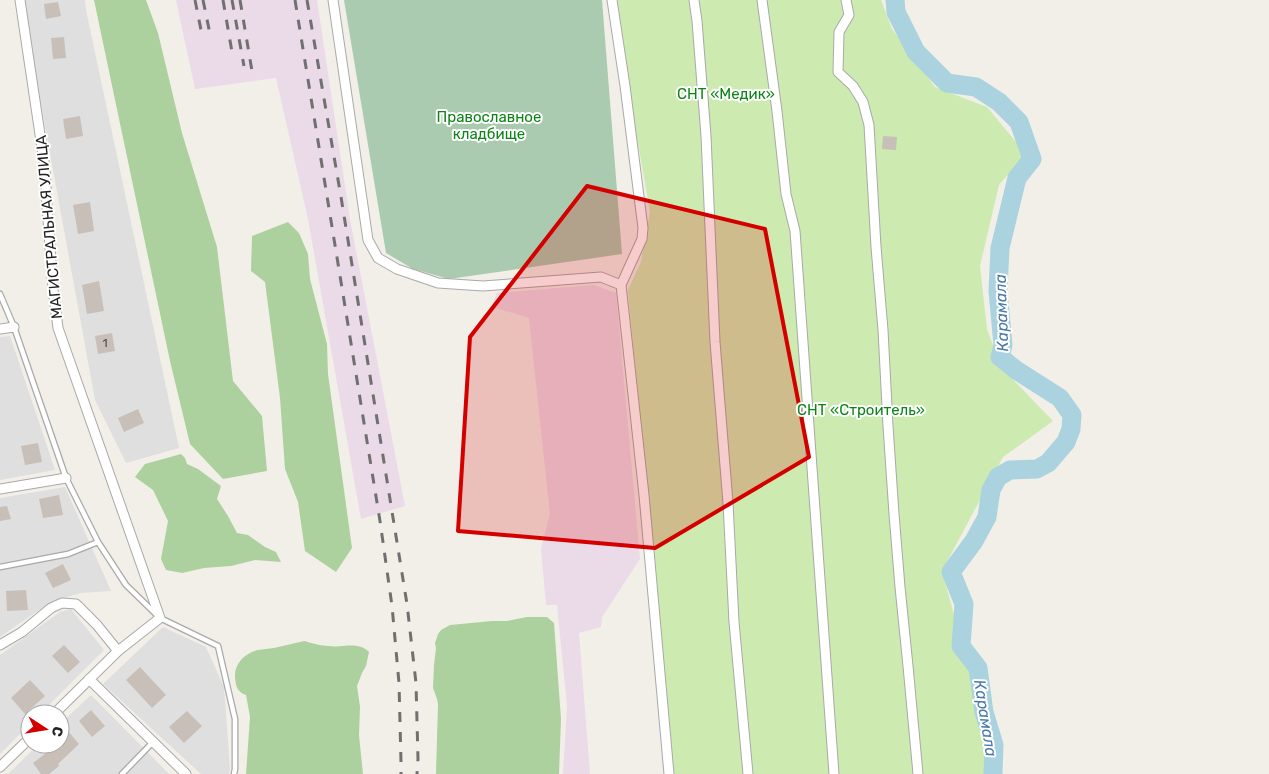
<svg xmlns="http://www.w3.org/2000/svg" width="1269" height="774" viewBox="0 0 1269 774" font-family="Rubik,sans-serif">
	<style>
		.residential { fill: #e0dfdf }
		.industrial { fill: #ebdbe8 }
		.grass { fill: #cdebb0 }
		.forest { fill: #add19e }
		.cemetery { fill: #aacbaf }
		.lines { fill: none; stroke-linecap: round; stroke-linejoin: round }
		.river { stroke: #aad3df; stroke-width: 19 }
		.building { fill: #c7bfb8 }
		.lane-casing { stroke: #a9a9a9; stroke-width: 7 }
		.street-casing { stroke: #a9a9a9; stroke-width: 11 }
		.lane { stroke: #fff; stroke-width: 4.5 }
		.street { stroke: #fff; stroke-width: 9 }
		.rail { stroke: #707070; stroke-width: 3; stroke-dasharray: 10 10; stroke-linecap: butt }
		.marked { fill: #d40000; fill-opacity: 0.2; stroke: #d40000; stroke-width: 4; stroke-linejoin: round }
		.labels { text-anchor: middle; stroke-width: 4; stroke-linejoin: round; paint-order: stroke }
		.number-label { font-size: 12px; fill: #4b4948 }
		.park-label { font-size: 15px; fill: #0c8416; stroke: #fff }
		.street-label { font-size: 15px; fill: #222; stroke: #fff }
		.water-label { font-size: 16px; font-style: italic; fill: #4a7aab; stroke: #fff }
	</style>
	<rect width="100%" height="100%" fill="#f2efe9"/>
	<path class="residential" d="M22 0H85L86 10 179 448 126 463 95 400Z
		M10 336 55 470 0 480V337Z
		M65 487 111 591 80 593 49 603 0 637V498Z
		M71 609 104 650 40 714H30V724L0 754V655L60 612Z
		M163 627 206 647 224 687 230 769 229 774H201L103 684Z
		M91 695 169 774H8L39 744H60V724Z"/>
	<path class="industrial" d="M176 0H317L350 219 405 506 361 519 308 219 276 78 195 89Z
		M594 285 616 293 640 559 602 617 601 627 579 633 590 774H563L567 706 557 605H546L541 549 550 514 529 318 493 307 496 293Z"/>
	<path class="grass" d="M613 0H881L892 29 935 87 987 107 1026 154 999 185 980 266 987 329 1001 367 1053 421 1003 457 942 571 998 774H672L628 290 641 262 650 212Z"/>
	<path class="forest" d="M94 0H146L158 33 182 133 217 247 233 381 262 416 267 471 223 479 190 444 170 361Z
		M288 222 299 233 308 254 310 279 327 344 328 374 352 548 336 572 305 551 298 502 285 469 280 398 265 282 251 271 252 236Z
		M181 454 185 458 187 464 198 469 221 486 217 499 228 516 237 533 248 535 265 547 276 552 281 562 255 560 231 566 204 568 182 573 166 570 161 559 168 521 153 490 135 477 145 464Z
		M527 617H547L554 623 561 719 559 774H436L438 704 437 699 433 688 434 665 436 648 435 643 438 634 441 630 450 625 492 621H507Z
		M304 641C312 643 321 646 329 646 343 648 358 641 369 652L366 666 362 673 357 686 360 707 359 735 363 774H246L250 717 246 695C237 692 236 687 235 677 234 664 245 653 258 650 263 649 268 649 274 648 284 646 294 643 304 641Z"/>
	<path class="cemetery" d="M344 0H602L622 254 449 279 413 269 386 253Z"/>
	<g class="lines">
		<path class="river" d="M895 0 896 12 916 52 947 83 976 87 999 102 1019 122 1032 159 1017 178 1000 248 998 291 1003 345 1000 357 1016 370 1060 398 1072 415 1071 429 1066 442 1048 463 1037 469 1010 470 998 477 991 490 987 517 974 541 951 572 964 604 961 646 978 668 984 712 994 745 993 774"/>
	</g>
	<path class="building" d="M58 2 61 16 46 19 44 4Z
		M64 37 66 58 53 59 51 38Z
		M80 116 83 136 66 139 63 119Z
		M883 136 897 137 896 150 882 149Z
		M90 202 94 231 78 234 73 205Z
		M99 281 104 311 87 314 82 285Z
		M112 333 115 351 98 354 95 336Z
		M138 409 144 423 124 432 118 418Z
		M38 443 42 462 25 465 21 446Z
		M59 495 63 515 43 518 39 499Z
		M7 506 11 519 0 521V507Z
		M63 564 71 580 53 588 45 573Z
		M26 590 28 610 7 611 6 591Z
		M64 645 80 662 68 673 52 656Z
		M140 667 166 695 152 708 126 680Z
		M30 680 45 696 25 714 11 698Z
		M91 710 105 726 92 737 79 721Z
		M187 711 202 726 184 743 169 727Z
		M68 731 79 744 58 764 59 766 49 774H41L33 763 58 744H60V739Z"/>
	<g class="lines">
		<g class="lane-casing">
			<path id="lane" d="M0 294 14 327 66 478 98 542 126 585 160 618 218 646 235 719V769L234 774
				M0 567 68 554 98 542
				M122 774 153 742"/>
		</g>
		<g class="street-casing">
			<path id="street" d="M20 0 45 168 47 206 53 289 58 328 160 618 118 651 54 714
				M333 0 368 240 378 258 397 269 438 283 483 286 601 277 621 285 644 495 669 774
				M612 0 625 86 643 228 642 239 621 285
				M694 0 697 21 706 136 715 342 728 503 734 622 748 774
				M762 0 777 111 786 194 795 231 834 774
				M846 0 849 15 839 32 838 72 853 86 863 102 869 125 876 247 883 330 888 426 894 514 900 587 908 666 918 774
				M0 329 14 327
				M0 489 66 478
				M0 645 22 632 51 608 62 603 76 604 97 625 118 651
				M89 679 186 774
				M0 767 30 738"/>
		</g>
		<use href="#lane" class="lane"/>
		<use href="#street" class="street"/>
		<path class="rail" d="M195 0 202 35
			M203 0 210 34
			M223 0 232 52
			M232 0 244 66
			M240 0 252 71
			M295 0 380 521 392 606 399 683 401 762V774
			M307 0 341 197 407 604 416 683 418 759 417 774"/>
	</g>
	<path class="marked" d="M587 186 765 229 809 457 655 548 458 531 470 337Z"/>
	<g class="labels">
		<g class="number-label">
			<text x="105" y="347">1</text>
		</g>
		<g class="park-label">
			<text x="726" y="99">СНТ «Медик»</text>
			<text x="489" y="122">Православное<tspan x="489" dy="17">кладбище</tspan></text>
			<text x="861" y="415">СНТ «Строитель»</text>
		</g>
		<g class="street-label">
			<text transform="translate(49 227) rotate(-95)" y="5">МАГИСТРАЛЬНАЯ УЛИЦА</text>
		</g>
		<g class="water-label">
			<text transform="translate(1001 313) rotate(-92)" y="6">Карамала</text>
			<text transform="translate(986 718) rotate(81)" y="6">Карамала</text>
		</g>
	</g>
	<g transform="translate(45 729) rotate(102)"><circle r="24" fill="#ffffff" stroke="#a7a7a7"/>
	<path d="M0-4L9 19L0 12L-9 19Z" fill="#d40000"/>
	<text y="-8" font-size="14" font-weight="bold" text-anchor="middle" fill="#222222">С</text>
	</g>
</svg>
